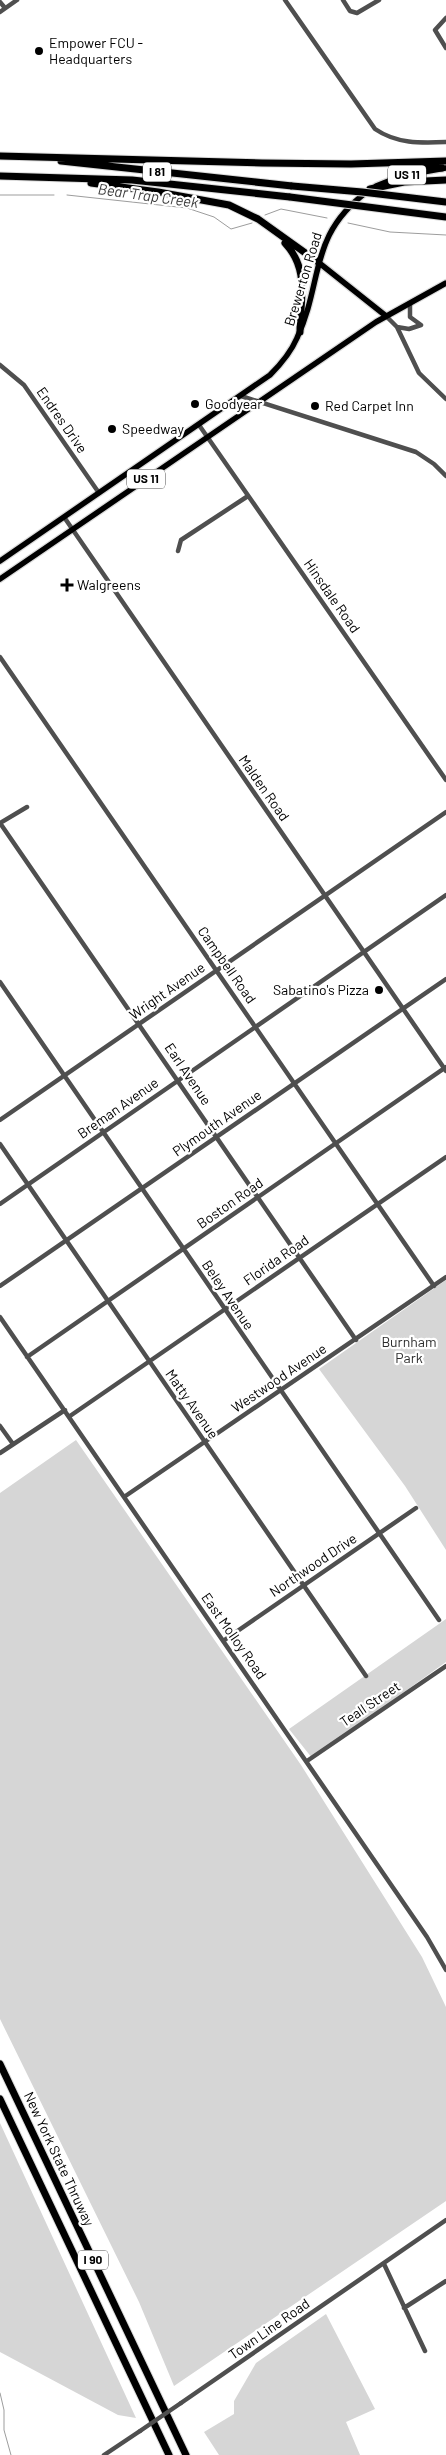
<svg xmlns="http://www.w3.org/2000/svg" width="446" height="2455" viewBox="0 0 446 2455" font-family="Barlow,sans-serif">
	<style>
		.green { fill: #d6d6d6 }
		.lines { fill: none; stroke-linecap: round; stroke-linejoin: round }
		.stream { stroke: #9d9d9d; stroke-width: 1 }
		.major-casing { stroke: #dbdbdb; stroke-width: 8 }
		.highway-casing { stroke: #dbdbdb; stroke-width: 9 }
		.minor { stroke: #4f4f4f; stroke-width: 4.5 }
		.major { stroke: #000; stroke-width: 5.5 }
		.highway { stroke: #000; stroke-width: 7 }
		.highway-bridge-casing { stroke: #dbdbdb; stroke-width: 9; stroke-linecap: butt }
		.minor-bridge { stroke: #4f4f4f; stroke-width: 4.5 }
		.highway-bridge { stroke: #000; stroke-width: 7 }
		.poi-dot { fill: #000; stroke: #fff; stroke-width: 2 }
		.labels { text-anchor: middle; stroke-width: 4.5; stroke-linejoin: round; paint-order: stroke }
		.shield { fill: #fff; stroke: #4c4c4c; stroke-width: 1 }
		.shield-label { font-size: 12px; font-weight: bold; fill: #000 }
		.poi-label { font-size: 14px; fill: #000; stroke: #fff; text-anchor: start }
		.street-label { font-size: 14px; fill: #000; stroke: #fff }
		.park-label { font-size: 14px; fill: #2d2d2d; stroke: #fff }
		.water-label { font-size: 15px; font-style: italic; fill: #3e3e3e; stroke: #fff }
	</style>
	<rect width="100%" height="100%" fill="#fff"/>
	<path class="green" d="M446 1280V1550L405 1486 319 1369Z
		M76 1440 301 1765 422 1957 446 2007V2201L174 2386 139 2302 0 2019V1493Z
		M446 1619V1662L312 1758 289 1729Z
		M0 2123 136 2418 118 2415 0 2352Z
		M326 2314 375 2409 346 2422 360 2455H219L204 2432 234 2414V2401L256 2363Z"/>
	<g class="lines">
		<path class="stream" d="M0 195H54
			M67 195 187 208 214 217 231 229 252 223
			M265 215 281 209 327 218
			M348 223 390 232 446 235
			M0 2393 4 2410V2430L11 2455"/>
		<g class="major-casing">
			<path id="major" d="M376 186 401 176 446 168
				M318 262 386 316
				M0 561 270 375C281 364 291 352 297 338 324 280 308 235 368 191
				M0 579 376 322 446 283"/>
		</g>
		<g class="highway-casing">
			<path id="highway" d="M0 156 262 163 351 164 446 161
				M61 161 292 186
				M395 167 442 168
				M0 176 132 180 290 197
				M91 183 158 192 229 205 258 219 318 262
				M370 189 404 182 446 180
				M285 243C310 270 300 299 300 332
				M0 2064 186 2455
				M0 2099 169 2455"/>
		</g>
		<path class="minor" d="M285 0 375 129C397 144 420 143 446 142
			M343 0 350 11 357 13 379 0
			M0 2 5 8
			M0 12 17 0
			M446 18 435 30 446 48
			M410 303V317L421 325
			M386 316 397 327 409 329 421 325
			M397 327 419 373 446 399
			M0 365 24 385 99 493
			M241 396 416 452 434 464 446 476
			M199 425 446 780
			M64 517 446 1071
			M178 551 181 540 248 496
			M0 657 434 1286
			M0 823 356 1340
			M0 823 27 807
			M0 982 439 1620
			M0 1120 446 812
			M0 1144 366 1676
			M0 1204 446 895
			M0 1286 446 979
			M0 1317 427 1937 446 1970
			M27 1357 446 1067
			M70 1416 446 1157
			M0 1426 13 1444
			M0 1453 65 1410
			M124 1497 446 1277
			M223 1641 416 1508
			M307 1761 446 1666
			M384 2264 425 2351
			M404 2308 446 2281
			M181 2403 446 2220
			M104 2455 140 2431"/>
		<use href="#major" class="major"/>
		<use href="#highway" class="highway"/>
		<g class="highway-bridge-casing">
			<path id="highway-bridge" d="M292 186 362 192 446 202
				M290 197 446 217"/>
		</g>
		<path class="minor-bridge" d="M140 2431 181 2403"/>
		<use href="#highway-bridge" class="highway-bridge"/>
	</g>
	<g class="poi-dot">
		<circle cx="39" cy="51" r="5"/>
		<circle cx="195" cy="404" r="5"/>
		<circle cx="315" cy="406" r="5"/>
		<circle cx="112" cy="429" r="5"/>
		<path d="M64.5 577.5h5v5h5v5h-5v5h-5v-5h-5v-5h5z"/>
		<circle cx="379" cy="990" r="5"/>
	</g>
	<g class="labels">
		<g class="shield">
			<rect x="143" y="162.5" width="28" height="19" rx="4"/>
			<rect x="388" y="165.5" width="38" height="19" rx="4"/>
			<rect x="127" y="469.5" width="38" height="19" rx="4"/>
			<rect x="78" y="2250.5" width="30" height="19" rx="4"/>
		</g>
		<g class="shield-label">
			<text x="157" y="176">I 81</text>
			<text x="407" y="179">US 11</text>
			<text x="146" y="483">US 11</text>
			<text x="93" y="2264">I 90</text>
		</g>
		<g class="poi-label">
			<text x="49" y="48">Empower FCU -<tspan x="49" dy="16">Headquarters</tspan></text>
			<text x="205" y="409">Goodyear</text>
			<text x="325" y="411">Red Carpet Inn</text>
			<text x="122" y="434">Speedway</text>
			<text x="77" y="590">Walgreens</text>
			<text x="369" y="995" text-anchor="end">Sabatino's Pizza</text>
		</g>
		<g class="street-label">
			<text transform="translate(303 279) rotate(-73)" y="5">Brewerton Road</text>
			<text transform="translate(62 420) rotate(55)" y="5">Endres Drive</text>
			<text transform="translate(332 596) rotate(55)" y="5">Hinsdale Road</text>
			<text transform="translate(264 788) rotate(55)" y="5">Malden Road</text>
			<text transform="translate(227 965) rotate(55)" y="5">Campbell Road</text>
			<text transform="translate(167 991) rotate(-35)" y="5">Wright Avenue</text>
			<text transform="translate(188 1074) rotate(56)" y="5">Earl Avenue</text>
			<text transform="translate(118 1108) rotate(-35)" y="5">Breman Avenue</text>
			<text transform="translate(217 1123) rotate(-35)" y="5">Plymouth Avenue</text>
			<text transform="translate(230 1203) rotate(-35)" y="5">Boston Road</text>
			<text transform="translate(276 1260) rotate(-35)" y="5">Florida Road</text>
			<text transform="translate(228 1295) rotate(56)" y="5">Beley Avenue</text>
			<text transform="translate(279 1378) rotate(-34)" y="5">Westwood Avenue</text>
			<text transform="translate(192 1404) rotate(55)" y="5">Matty Avenue</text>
			<text transform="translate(313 1565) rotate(-34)" y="5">Northwood Drive</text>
			<text transform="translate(234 1636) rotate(55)" y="5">East Molloy Road</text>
			<text transform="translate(370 1704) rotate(-34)" y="5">Teall Street</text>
			<text transform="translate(59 2159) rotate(65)" y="5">New York State Thruway</text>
			<text transform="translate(269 2329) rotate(-35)" y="5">Town Line Road</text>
		</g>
		<g class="park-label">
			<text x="409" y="1347">Burnham<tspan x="409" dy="16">Park</tspan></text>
		</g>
		<g class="water-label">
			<text transform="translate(148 196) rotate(8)" y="5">Bear Trap Creek</text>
		</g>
	</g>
</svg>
